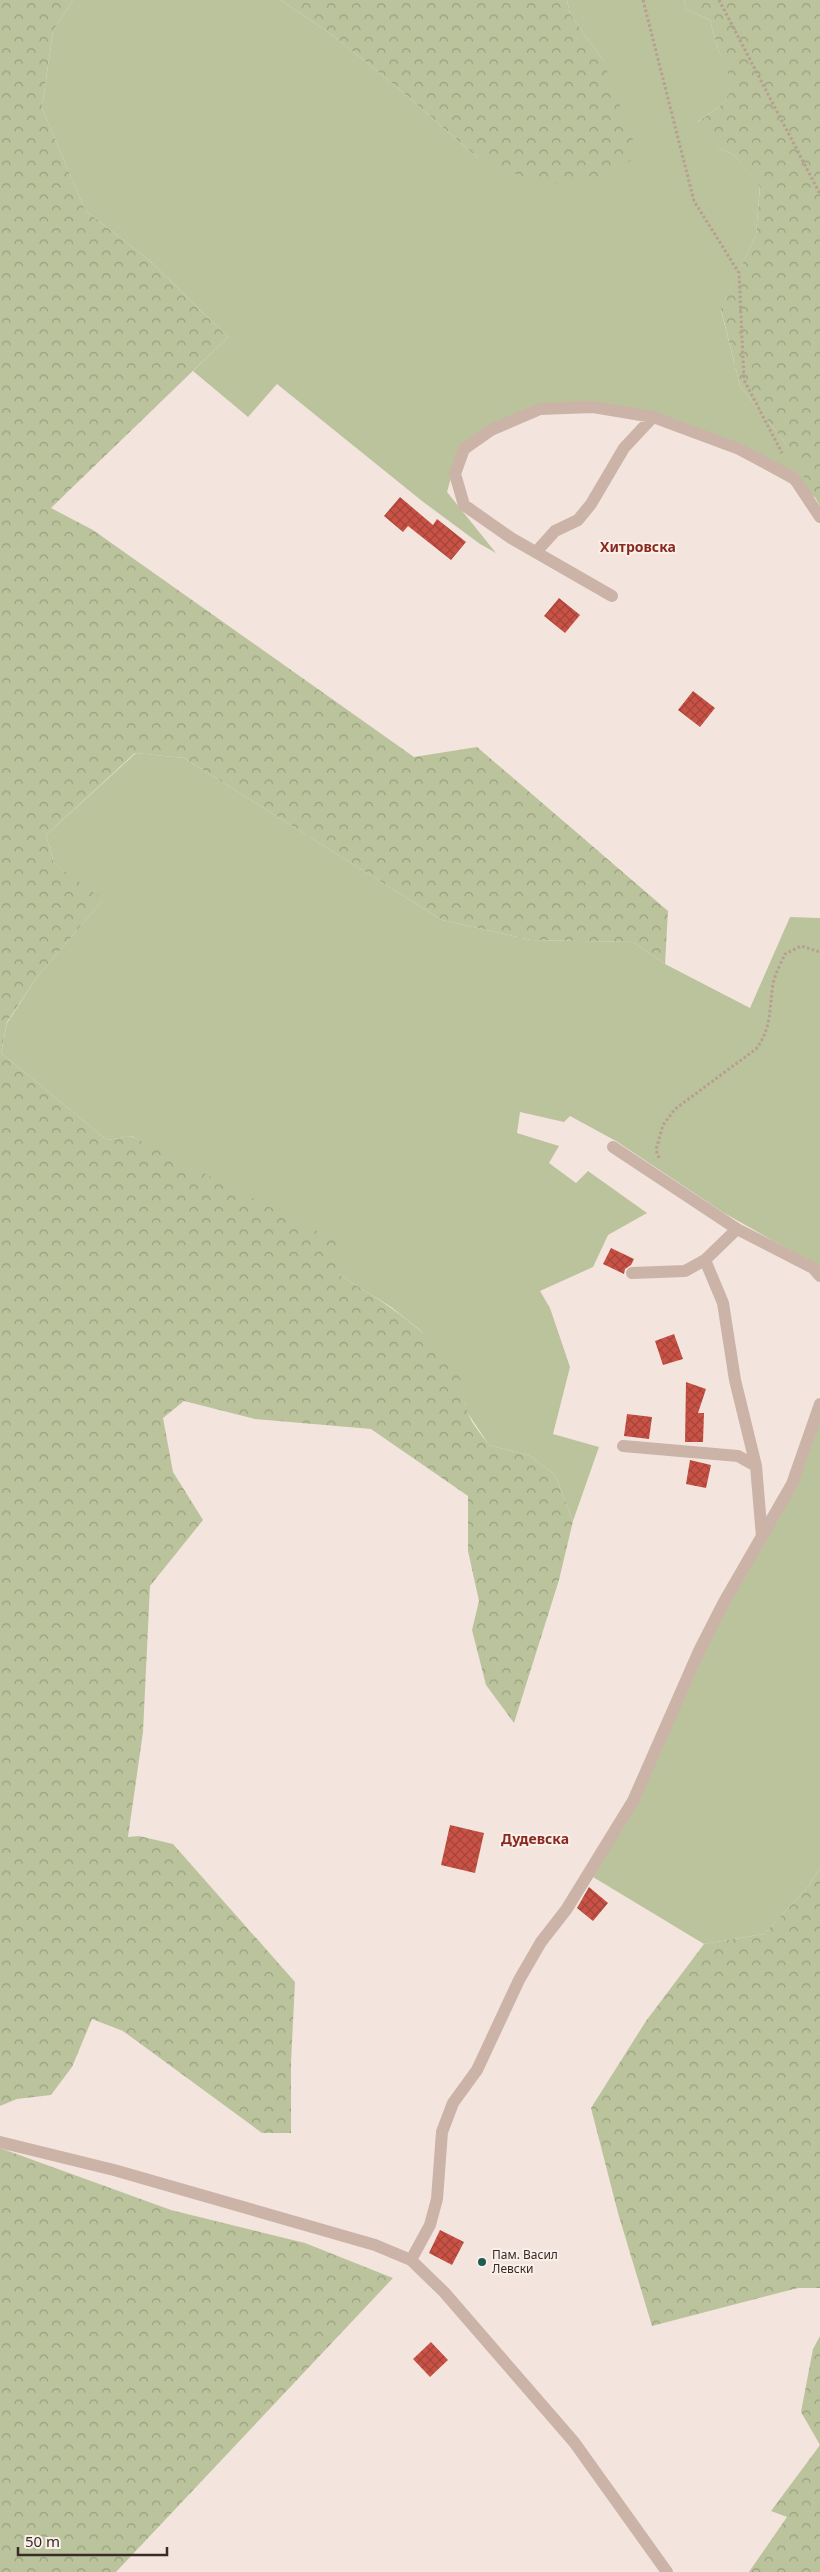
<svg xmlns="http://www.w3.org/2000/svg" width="820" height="2572" viewBox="0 0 820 2572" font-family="'Noto Sans',sans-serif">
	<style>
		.green { fill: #bbc39c }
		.forest { fill: url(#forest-crowns) }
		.building { fill: url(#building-cross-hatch) }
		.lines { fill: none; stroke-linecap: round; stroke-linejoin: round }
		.path { stroke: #b79d92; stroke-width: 3; stroke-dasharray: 2.5 2.5; stroke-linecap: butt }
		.street { stroke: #ccb3a8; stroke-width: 12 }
		.poi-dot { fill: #1d5b56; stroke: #faf0e9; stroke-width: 2 }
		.labels { text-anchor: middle; stroke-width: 4; stroke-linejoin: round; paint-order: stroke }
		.poi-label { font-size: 12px; fill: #382b28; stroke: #faf0e9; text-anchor: start }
		.neighbourhood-label { font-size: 14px; font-weight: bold; fill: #89291f; stroke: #faf0e9 }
	</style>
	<defs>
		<pattern id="forest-crowns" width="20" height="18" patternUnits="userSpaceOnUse" patternTransform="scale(1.25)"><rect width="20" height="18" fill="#bbc39c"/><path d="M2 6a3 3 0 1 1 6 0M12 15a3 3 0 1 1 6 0" fill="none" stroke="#999f7f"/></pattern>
		<pattern id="building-cross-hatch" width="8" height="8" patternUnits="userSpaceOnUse" patternTransform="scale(1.25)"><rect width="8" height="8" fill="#c95245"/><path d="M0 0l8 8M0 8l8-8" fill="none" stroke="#a4443a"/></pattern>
	</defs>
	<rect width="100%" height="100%" fill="#f3e5dd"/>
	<path class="green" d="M73 0H281L335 37 398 88 478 158 603 60 570 14 567 0H684L686 9 710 20 718 49 735 88 720 106 697 122 721 149 734 155 760 185 756 235 721 310 740 386 783 440 818 499 691 428 563 405 480 438 453 470 447 492 496 553 480 544 422 501 277 384 248 417 193 371 228 337 150 261 85 210 42 108 53 31Z
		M136 753 184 758 442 920 531 940 633 942 665 964 750 1008 790 917 820 918V1267L724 1213 616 1141 570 1116 564 1122 520 1112 517 1133 559 1146 549 1163 576 1183 588 1171 647 1213 608 1235 593 1267 540 1291 550 1308 570 1367 553 1434 599 1447 573 1521 555 1475 530 1456 489 1445 467 1412 461 1381 446 1359 420 1330 391 1307 338 1274 132 1136 107 1140 1 1053 7 1023 37 977 102 901 54 863 46 835Z
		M820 1407V1868L808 1887 764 1934 704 1944 593 1877 682 1684 778 1513Z"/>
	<path class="forest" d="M0 0H73L53 31 42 108 85 210 150 261 228 337 51 508 93 530 414 757 477 747 668 911 665 964 633 942 531 940 442 920 184 758 135 753 46 835 54 863 103 900 37 977 7 1022 1 1053 107 1140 131 1136 340 1243 338 1274C380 1300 438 1334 461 1380 465 1389 464 1401 467 1410 470 1422 482 1435 489 1445L530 1456 555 1475 573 1521 559 1580 514 1723 486 1685 472 1630 479 1601 468 1551V1496L371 1429 255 1419 184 1401 163 1418 173 1472 203 1520 150 1586 143 1732 128 1837 139 1836 173 1844 295 1982 291 2062V2133H262L123 2031 92 2019 72 2067 51 2095 17 2099 0 2106Z
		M281 0H567L570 14 603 60 639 156 601 178 541 185 478 158 398 88 335 37Z
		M684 0H820V506L783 440 740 386 721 309 756 235 760 186 734 155 721 149 696 123 720 106 734 88 718 49 710 20 686 9Z
		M820 1868V2288H798L652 2326 618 2213 591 2108 646 2021 704 1944 764 1934 808 1887Z
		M0 2148 171 2210 305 2243 393 2278 116 2572H0Z
		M820 2336V2445L801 2412 813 2349Z
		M820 2445V2572H749L787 2517 771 2511Z"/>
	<path class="building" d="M400 497 433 525 437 519 466 542 451 560 408 526 403 532 384 516Z
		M559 598 580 615 565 633 544 616Z
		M693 691 715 708 700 727 678 710Z
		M611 1248 634 1259 631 1265 625 1269 624 1274 603 1264Z
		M674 1334 683 1359 663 1365 655 1341Z
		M686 1382 706 1389 698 1413H704L703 1442H685Z
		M627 1414 652 1417 649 1439 624 1436Z
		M690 1460 711 1465 706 1488 686 1484Z
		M450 1825 484 1833 475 1873 441 1865Z
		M589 1887 608 1903 593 1921 577 1908Z
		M440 2230 464 2242 452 2265 429 2253Z
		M431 2342 448 2360 430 2377 413 2359Z"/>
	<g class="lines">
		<path class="path" d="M643 0 694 201 739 273 744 380 782 453
			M719 0 820 194
			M659 1158 656 1150 663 1125 675 1109 756 1049C772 1028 769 1009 773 984 775 974 781 963 785 954L801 946 820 952"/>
		<path class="street" d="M536 552 555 531 578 520 591 504 624 448 653 417
			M612 596 511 538 464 505 455 474 464 449 491 430 540 409 593 407 653 417 739 449 794 478 820 517
			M613 1147 737 1229 813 1268 820 1276
			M705 1260 723 1303 735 1380 756 1466 762 1537
			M632 1273 685 1271 705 1260 737 1229
			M623 1446 738 1456 756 1466
			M0 2142 114 2170 375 2245 411 2260 444 2292 574 2442 667 2572
			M411 2260 430 2225 437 2199 442 2132 453 2103 477 2070 519 1980 541 1942 566 1910 633 1801 699 1651 724 1602 792 1484 820 1404"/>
	</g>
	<circle class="poi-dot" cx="482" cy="2262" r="5"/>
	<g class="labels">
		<g class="poi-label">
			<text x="492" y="2259">Пам. Васил<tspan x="492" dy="14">Левски</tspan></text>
		</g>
		<g class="neighbourhood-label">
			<text x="638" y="552">Хитровска</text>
			<text x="535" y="1844">Дудевска</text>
		</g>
	</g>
	<path d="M18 2547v8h149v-8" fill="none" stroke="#382b28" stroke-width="2.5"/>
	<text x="25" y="2547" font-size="15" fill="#382b28" stroke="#faf0e9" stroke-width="4" paint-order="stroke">50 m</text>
</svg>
